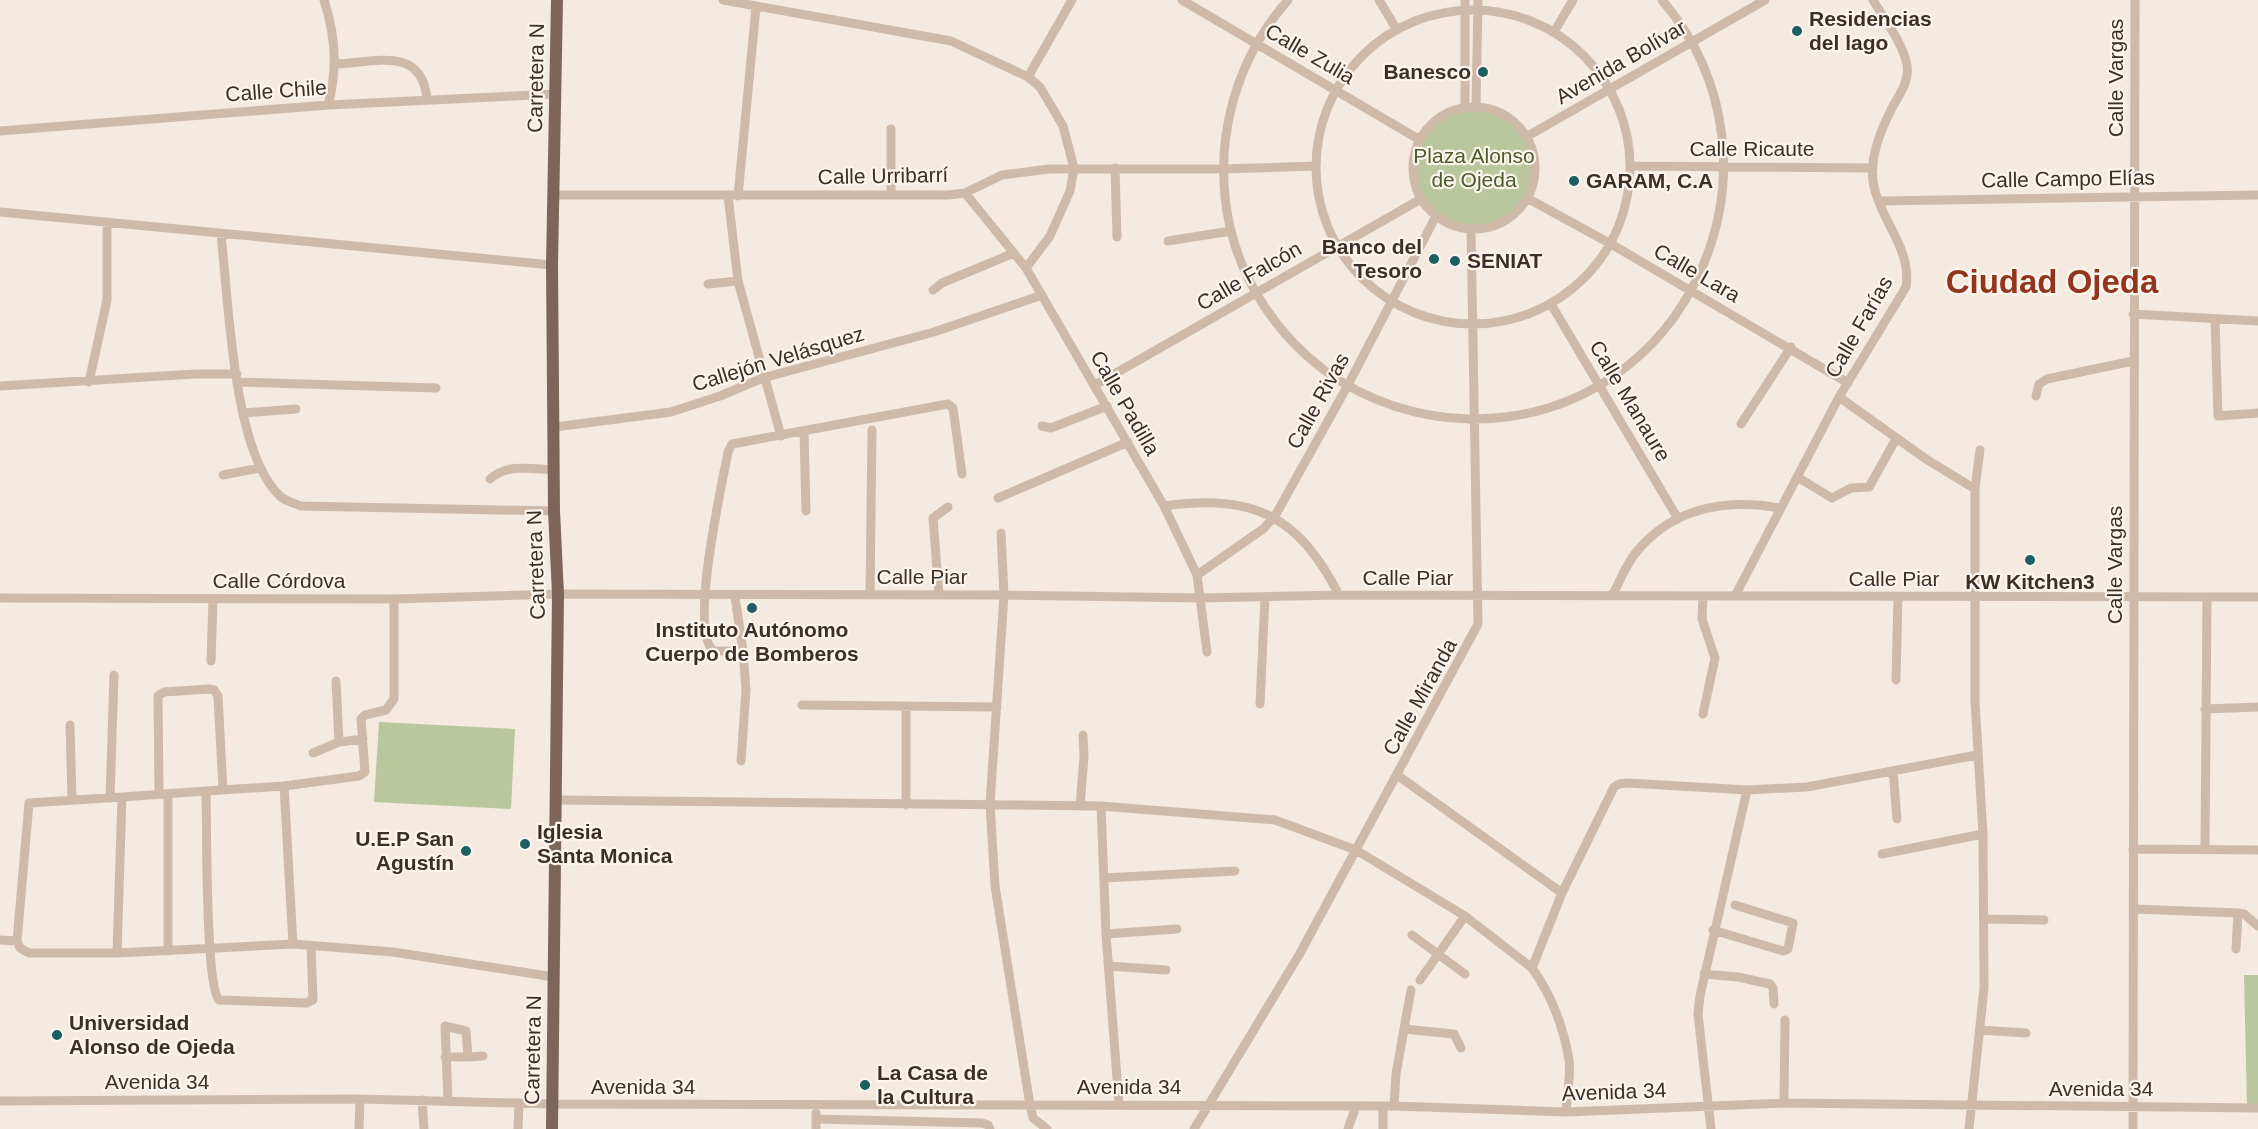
<svg xmlns="http://www.w3.org/2000/svg" width="2258" height="1129" viewBox="0 0 2258 1129" font-family="Arial,sans-serif">
	<style>
		.green { fill: #b9c69e }
		.lines { fill: none; stroke-linecap: round; stroke-linejoin: round }
		.minor { stroke: #cfbaaa; stroke-width: 9 }
		.major { stroke: #7e655a; stroke-width: 12 }
		.poi-dot { fill: #1c5e61; stroke: #fcf5ed; stroke-width: 2 }
		.labels { text-anchor: middle; stroke-width: 4.5; stroke-linejoin: round; paint-order: stroke }
		.poi-label { font-size: 21px; font-weight: bold; fill: #3c2f2a; stroke: #fcf5ed; text-anchor: start }
		.street-label { font-size: 21px; fill: #3c2f2a; stroke: #fcf5ed }
		.park-label { font-size: 21px; fill: #4c5c2c; stroke: #fcf5ed }
		.town-label { font-size: 33px; font-weight: bold; fill: #91351d; stroke: #fcf5ed }
	</style>
	<rect width="100%" height="100%" fill="#f5eae0"/>
	<path class="green" d="M1413 168a61 61 0 1 1 122 0a61 61 0 1 1-122 0Z
		M379 722 515 729 511 809 374 802Z
		M2244 975H2258V1107H2247Z"/>
	<g class="lines">
		<path class="minor" d="M324 0C336 36 338 69 328 105
			M723 0 951 41 1028 77 1040 87 1063 126 1074 168 1070 191 1050 236 1026 268
			M1182 0 1420 140
			M1288 0C1233 63 1212 146 1230 227 1243 284 1278 335 1324 370 1366 401 1418 418 1470 419 1688 421 1802 164 1662 0
			M1379 0 1397 30
			M1316 167a157 157 0 1 1 314 0a157 157 0 1 1-314 0Z
			M1554 32 1573 0
			M336 64C376 62 422 46 427 99
			M1028 77 1072 0
			M1476 107 1478 0
			M1413 168a61 61 0 1 1 122 0a61 61 0 1 1-122 0Z
			M1465 108V0
			M0 131 328 105 555 94
			M1526 137 1765 0
			M1630 166 1873 168
			M1115 168 1117 237
			M965 193 1026 268 1164 506 1197 575 1207 652
			M891 194V129
			M553 195H948L965 193 1002 175 1049 169H1223L1316 166
			M728 196 738 281 781 436
			M738 196 756 7
			M1527 198 1611 244 1848 383
			M1880 201 2258 195
			M0 212 552 265
			M221 235C229 301 232 451 280 496 285 501 294 503 301 506L554 511
			M1168 241 1231 231
			M708 284 738 281
			M933 290 942 283 1014 253
			M1551 304 1677 517
			M2133 314 2258 321
			M2215 319 2218 416 2258 413
			M89 382 107 300V222
			M239 382 436 388
			M1095 385 1421 199
			M0 386 195 374H237
			M2036 396 2039 384 2047 379 2133 361
			M1839 397 1926 459 1975 489
			M244 413 296 409
			M1741 424 1791 347
			M1042 426 1051 428 1107 406
			M555 427 671 412 720 396 763 378 934 332 1042 295
			M804 432 806 511
			M223 475 260 468
			M1797 477 1832 498 1851 488 1869 487 1896 439
			M490 479C508 463 531 469 554 470
			M998 498 1128 442
			M1164 506C1252 494 1298 514 1339 595
			M1001 533 1004 595 990 804 995 886 1030 1105 1033 1118 1047 1129
			M1197 575 1263 529 1275 516 1348 385 1436 216
			M870 595 872 430
			M939 595 933 518 948 507
			M1612 596C1619 583 1625 567 1634 555 1670 508 1725 498 1780 508
			M1735 596 1839 397 1906 287C1912 250 1882 222 1874 187 1868 162 1879 134 1890 112 1897 97 1910 83 1907 65 1903 43 1884 19 1873 0
			M735 597 743 651H714C688 633 722 484 728 452L732 444 948 404 953 408 962 474
			M0 598 394 599 558 594 1004 595 1200 598 1339 595 2258 597
			M211 661 213 600
			M1896 680 1898 597
			M336 681 339 742
			M1260 704 1265 597
			M802 705 997 707
			M906 706V805
			M2205 709 2258 707
			M1703 714 1715 658 1702 619 1703 596
			M70 725 72 799
			M313 753 339 742 363 739
			M741 761 746 690 743 651
			M1893 771 1897 819
			M1397 775 1562 893
			M284 786 293 944
			M206 791 284 786 359 776 365 772 361 719 365 715 386 710 394 699V599
			M159 794 158 696 164 692 209 689 214 690 218 696 223 790
			M122 797 206 791C207 821 205 986 219 1000L306 1003 313 1000 311 946
			M110 798 114 675
			M556 800 1101 806 1275 820 1356 850 1465 916 1532 968
			M1080 806 1084 757 1083 735
			M1101 806 1106 934 1119 1105
			M2205 848 2207 597
			M2133 849 2258 850
			M1882 854 1983 834
			M1104 878 1235 871
			M2134 909 2238 913 2244 914 2258 926
			M1984 919 2044 920
			M1713 930 1783 951 1788 949 1793 923 1735 905
			M1106 934 1177 929
			M1412 935 1465 974
			M0 940 17 941 20 948 29 953H117L122 797 29 803 17 941
			M2236 949 2238 913
			M168 951V794
			M117 953 293 944 393 952 554 977
			M1109 966 1166 970
			M1704 974 1738 977 1770 984 1773 988 1774 1004
			M1420 980 1465 916
			M1404 1029 1454 1034 1461 1048
			M1980 1030 2026 1033
			M445 1057H468
			M422 1100 424 1129
			M448 1100 445 1026 466 1031 468 1057 483 1056
			M0 1101 360 1099 552 1104 1394 1106 1566 1112 1784 1103 2258 1108
			M1784 1103 1785 1020
			M1383 1106V1129
			M1394 1106 1396 1074 1411 990
			M1566 1112C1567 1095 1571 1076 1569 1060 1564 1028 1551 994 1532 968L1562 893 1614 787 1619 784 1628 783 1747 790 1807 787 1977 755
			M816 1113V1129
			M816 1119 982 1123 988 1125 990 1129
			M359 1129 360 1099
			M518 1129 519 1103
			M1194 1129 1299 955 1478 624 1471 229
			M1348 1129 1356 1106
			M1711 1129 1698 1014 1700 996 1747 790
			M1969 1129 1984 988 1983 834 1975 702V489L1980 450
			M2133 1129 2135 0"/>
		<path class="major" d="M552 1129 558 594 554 511 552 265 557 0"/>
	</g>
	<g class="poi-dot">
		<circle cx="1797" cy="31" r="6"/>
		<circle cx="1483" cy="72" r="6"/>
		<circle cx="1574" cy="181" r="6"/>
		<circle cx="1434" cy="259" r="6"/>
		<circle cx="1455" cy="261" r="6"/>
		<circle cx="2030" cy="560" r="6"/>
		<circle cx="752" cy="608" r="6"/>
		<circle cx="525" cy="844" r="6"/>
		<circle cx="466" cy="851" r="6"/>
		<circle cx="57" cy="1035" r="6"/>
		<circle cx="865" cy="1085" r="6"/>
	</g>
	<g class="labels">
		<g class="poi-label">
			<text x="1809" y="26">Residencias<tspan x="1809" dy="24">del lago</tspan></text>
			<text x="1471" y="79" text-anchor="end">Banesco</text>
			<text x="1586" y="188">GARAM, C.A</text>
			<text x="1422" y="254" text-anchor="end">Banco del<tspan x="1422" dy="24">Tesoro</tspan></text>
			<text x="1467" y="268">SENIAT</text>
			<text x="2030" y="589" text-anchor="middle">KW Kitchen3</text>
			<text x="752" y="637" text-anchor="middle">Instituto Autónomo<tspan x="752" dy="24">Cuerpo de Bomberos</tspan></text>
			<text x="537" y="839">Iglesia<tspan x="537" dy="24">Santa Monica</tspan></text>
			<text x="454" y="846" text-anchor="end">U.E.P San<tspan x="454" dy="24">Agustín</tspan></text>
			<text x="69" y="1030">Universidad<tspan x="69" dy="24">Alonso de Ojeda</tspan></text>
			<text x="877" y="1080">La Casa de<tspan x="877" dy="24">la Cultura</tspan></text>
		</g>
		<g class="street-label">
			<text transform="translate(1310 54) rotate(30)" y="7">Calle Zulia</text>
			<text transform="translate(1621 62) rotate(-30)" y="7">Avenida Bolívar</text>
			<text transform="translate(536 78) rotate(-89)" y="7">Carretera N</text>
			<text transform="translate(2116 78) rotate(-90)" y="7">Calle Vargas</text>
			<text transform="translate(276 91) rotate(-4)" y="7">Calle Chile</text>
			<text x="1752" y="156">Calle Ricaute</text>
			<text transform="translate(883 176) rotate(-1)" y="7">Calle Urribarrí</text>
			<text transform="translate(2068 179) rotate(-1)" y="7">Calle Campo Elías</text>
			<text transform="translate(1697 273) rotate(30)" y="7">Calle Lara</text>
			<text transform="translate(1249 276) rotate(-30)" y="7">Calle Falcón</text>
			<text transform="translate(1859 327) rotate(-60)" y="7">Calle Farías</text>
			<text transform="translate(778 359) rotate(-17)" y="7">Callejón Velásquez</text>
			<text transform="translate(1318 401) rotate(-61)" y="7">Calle Rivas</text>
			<text transform="translate(1630 401) rotate(59)" y="7">Calle Manaure</text>
			<text transform="translate(1125 403) rotate(60)" y="7">Calle Padilla</text>
			<text transform="translate(536 565) rotate(-92)" y="7">Carretera N</text>
			<text transform="translate(2115 565) rotate(-90)" y="7">Calle Vargas</text>
			<text x="922" y="584">Calle Piar</text>
			<text x="1408" y="585">Calle Piar</text>
			<text x="1894" y="586">Calle Piar</text>
			<text x="279" y="588">Calle Córdova</text>
			<text transform="translate(1420 697) rotate(-61)" y="7">Calle Miranda</text>
			<text transform="translate(533 1050) rotate(-89)" y="7">Carretera N</text>
			<text x="157" y="1089">Avenida 34</text>
			<text x="643" y="1094">Avenida 34</text>
			<text x="1129" y="1094">Avenida 34</text>
			<text x="2101" y="1096">Avenida 34</text>
			<text transform="translate(1614 1092) rotate(-2)" y="7">Avenida 34</text>
		</g>
		<g class="park-label">
			<text x="1474" y="163">Plaza Alonso<tspan x="1474" dy="24">de Ojeda</tspan></text>
		</g>
		<g class="town-label">
			<text x="2052" y="293">Ciudad Ojeda</text>
		</g>
	</g>
</svg>
